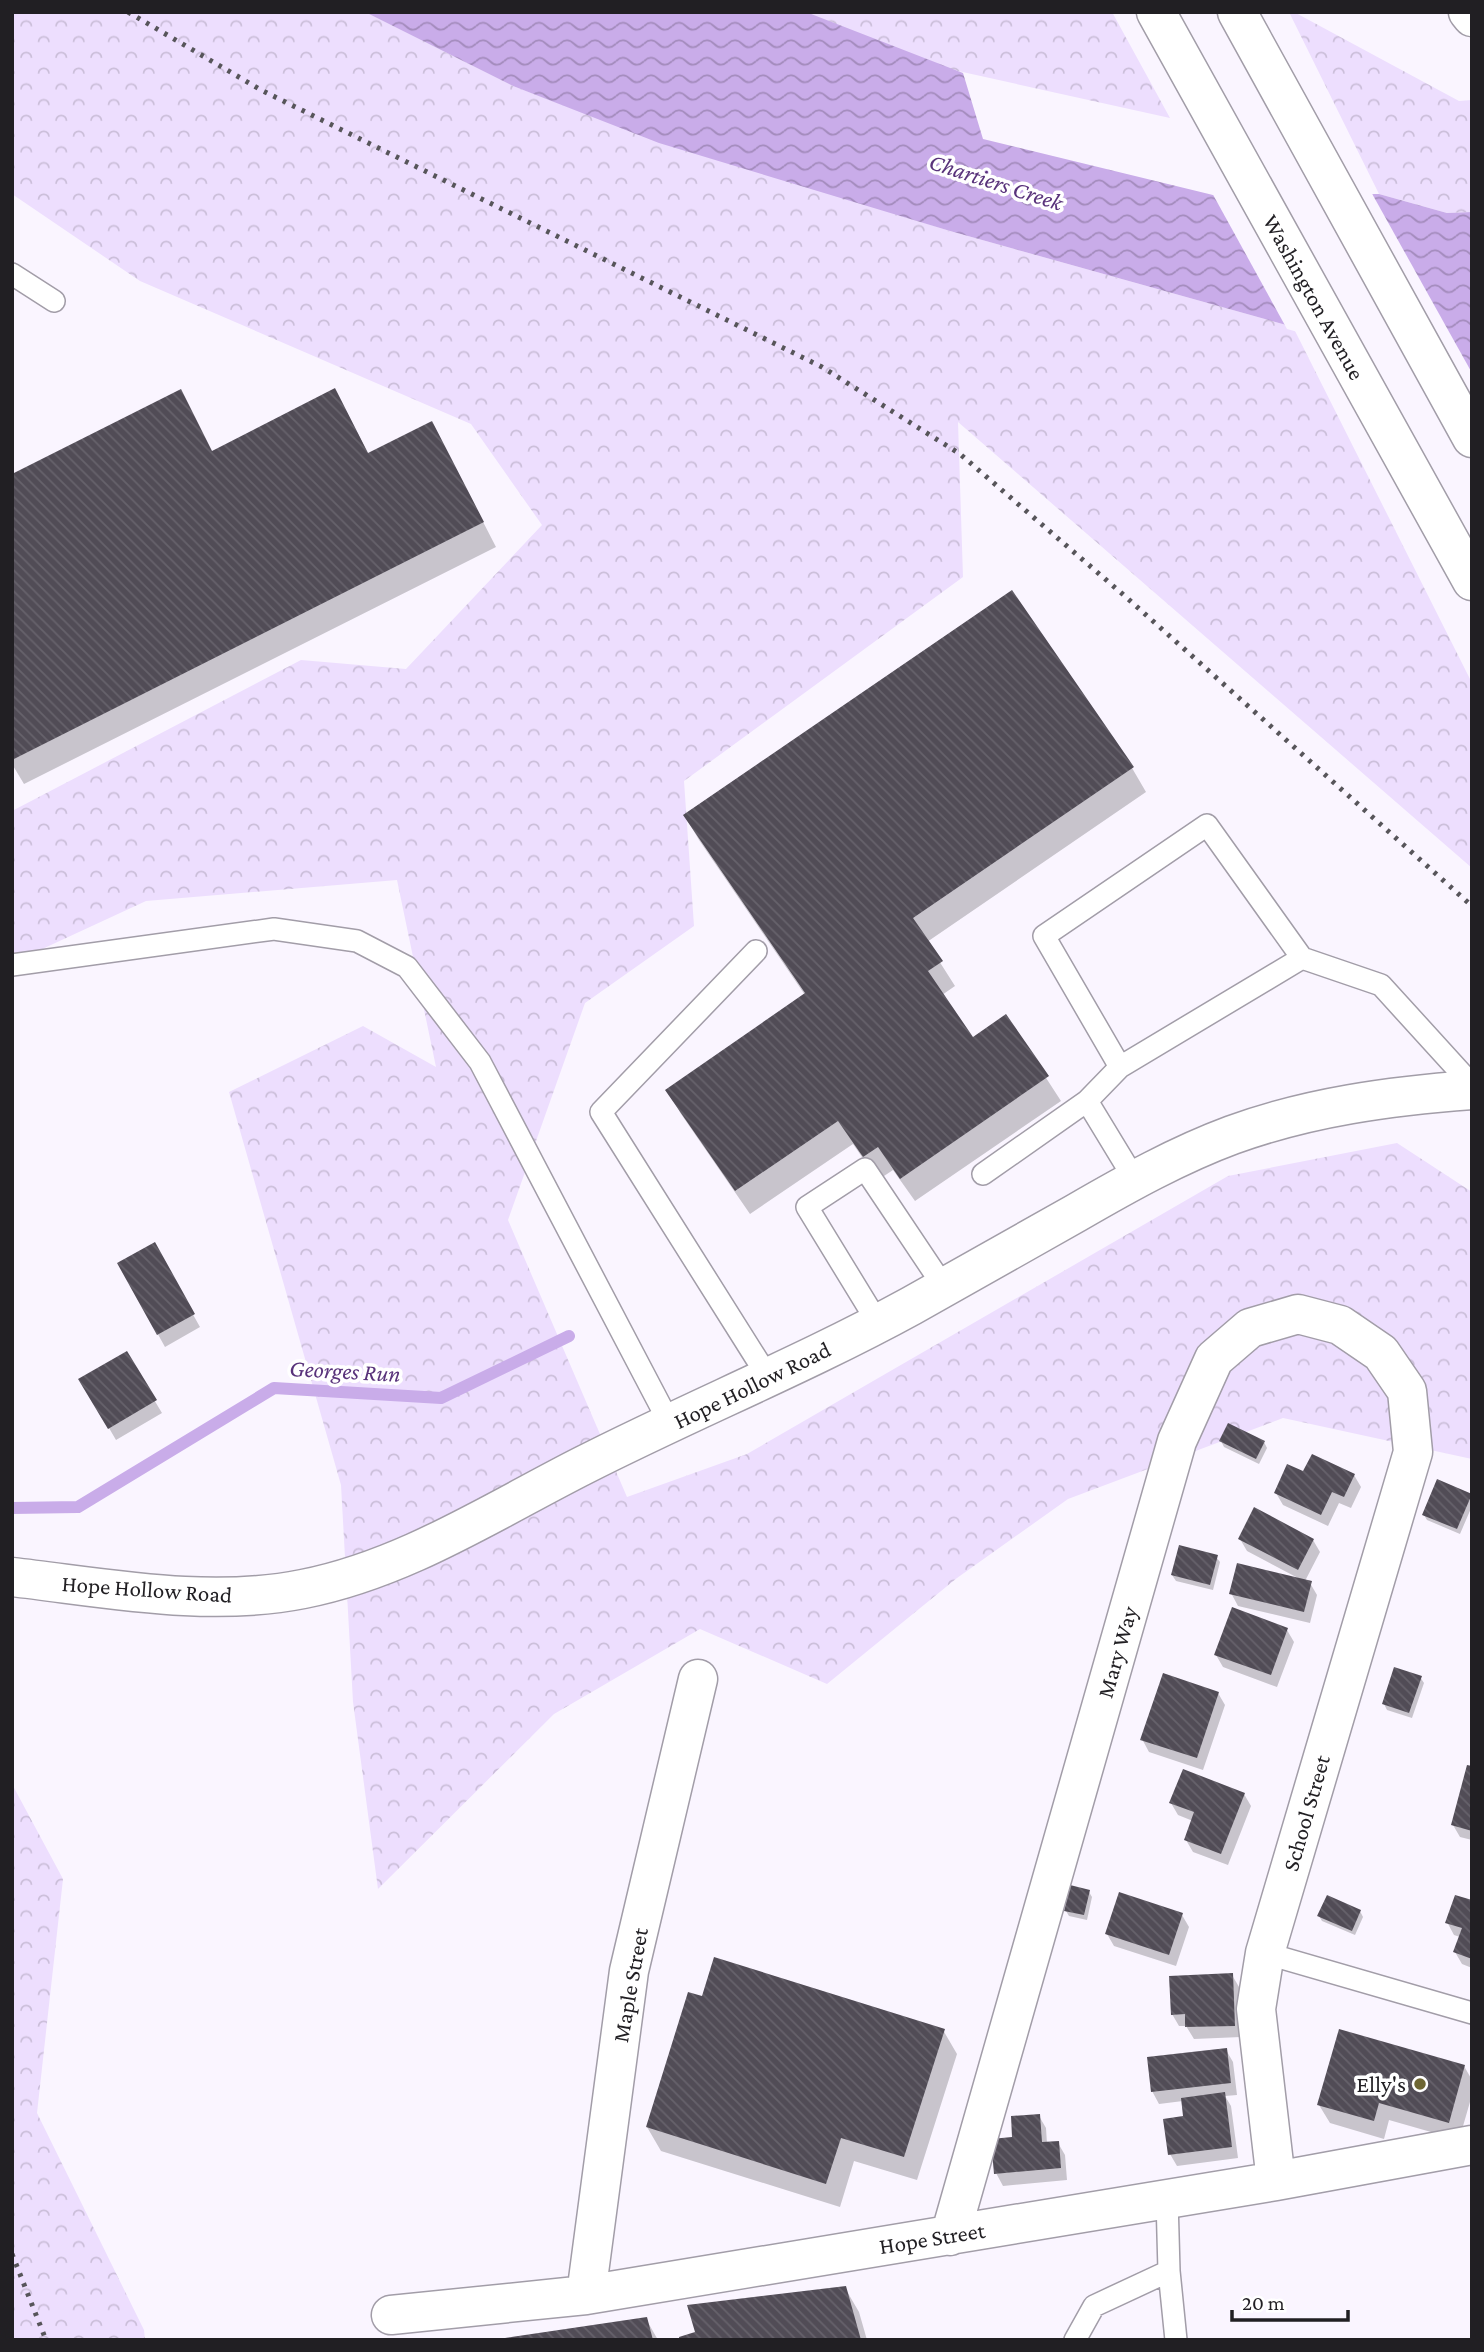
<svg xmlns="http://www.w3.org/2000/svg" width="1484" height="2352" viewBox="0 0 1484 2352" font-family="'Crimson Pro',serif">
	<style>
		.forest { fill: url(#forest-crowns) }
		.water { fill: url(#water-waves) }
		.pier { fill: #faf5ff }
		.shadow { fill: #0003 }
		.lines { fill: none; stroke-linecap: round; stroke-linejoin: round }
		.stream { stroke: #c9ace9; stroke-width: 12 }
		.building { fill: url(#building-back-hatch) }
		.lane-casing { stroke: #a29da8; stroke-width: 24 }
		.street-casing { stroke: #a29da8; stroke-width: 41 }
		.secondary-casing { stroke: #a29da8; stroke-width: 41 }
		.primary-casing { stroke: #a29da8; stroke-width: 41 }
		.lane { stroke: #fff; stroke-width: 21 }
		.street { stroke: #fff; stroke-width: 38 }
		.secondary { stroke: #fff; stroke-width: 38 }
		.primary { stroke: #fff; stroke-width: 38 }
		.rail { stroke: #57555a; stroke-width: 5; stroke-dasharray: 3.5 7; stroke-linecap: butt }
		.poi-dot { fill: #6e6633; stroke: #fff; stroke-width: 2.5 }
		.labels { text-anchor: middle; stroke-width: 7; stroke-linejoin: round; paint-order: stroke }
		.street-label { font-size: 23px; fill: #211f23; stroke: #fff }
		.poi-label { font-size: 23px; fill: #211f23; stroke: #fff; text-anchor: end }
		.water-label { font-size: 24px; font-style: italic; fill: #59337b; stroke: #fff }
	</style>
	<defs>
		<pattern id="forest-crowns" width="20" height="18" patternUnits="userSpaceOnUse" patternTransform="scale(1.75)"><rect width="20" height="18" fill="#eddefe"/><path d="M2 6a3 3 0 1 1 6 0M12 15a3 3 0 1 1 6 0" fill="none" stroke="#cbbed9"/></pattern>
		<pattern id="water-waves" width="16" height="10" patternUnits="userSpaceOnUse" patternTransform="scale(1.75)"><rect width="16" height="10" fill="#c9ace9"/><path d="M0 5q4-4 8 0t8 0" fill="none" stroke="#a38bbc"/></pattern>
		<pattern id="building-back-hatch" width="6" height="6" patternUnits="userSpaceOnUse" patternTransform="scale(1.75)"><rect width="6" height="6" fill="#514c56"/><path d="M-1 5l2 2M0 0l6 6M5-1l2 2" fill="none" stroke="#66626b"/></pattern>
	</defs>
	<rect width="100%" height="100%" fill="#faf5ff"/>
	<path class="forest" d="M12 12H365L513 86 634 132 950 231 1293 327 1472 683V868L958 422 963 577 684 781 694 926 585 1003 508 1220 627 1497 747 1454 1228 1176 1397 1143 1472 1192V1459L1283 1418 1068 1499 957 1578 827 1684 700 1629 554 1714 378 1889 353 1702 341 1485 229 1092 363 1026 436 1067 397 880 146 901 12 963V811L301 660 406 669 542 525 471 424 140 281 12 194Z
		M691 12H1112L1170 118Z
		M1289 12H1294L1459 101 1472 100V212L1447 213 1379 194Z
		M12 1784 63 1879 37 2113 144 2330 145 2340H12Z"/>
	<path class="water" d="M365 12H806L963 73 983 139 1213 195 1379 194 1447 213 1472 212V377L950 231 659 143 513 86Z"/>
	<path class="pier" d="M1370 190 1472 373V380L1287 329 1211 191Z"/>
	<path class="shadow" d="M335 390 369 455 432 423 496 547 24 784 12 764V476L212 452Z
		M1132 768 1146 792 927 942 955 986 942 995 973 1039 1006 1016 1061 1101 915 1201 893 1170 878 1180 853 1144 750 1214 681 1114 667 1090 805 995 699 840 685 816Z
		M154 1245 200 1327 165 1347 119 1264Z
		M126 1353 162 1413 116 1440 81 1380Z
		M1221 1441 1264 1442 1267 1448 1259 1464 1224 1447Z
		M1304 1474 1354 1475 1361 1487 1351 1508 1339 1503 1328 1526 1283 1505 1276 1493Z
		M1471 1495 1472 1506 1460 1534 1427 1520 1424 1515Z
		M1240 1539 1313 1540 1320 1552 1305 1581 1310 1583 1317 1595 1310 1623 1238 1606 1231 1593 1298 1578 1247 1551Z
		M1216 1557 1220 1562 1213 1590 1176 1581 1172 1575Z
		M1287 1630 1294 1642 1277 1687 1223 1667 1216 1655Z
		M1420 1677 1424 1683 1412 1718 1387 1710 1384 1704Z
		M1218 1693 1225 1705 1203 1770 1149 1752 1142 1739Z
		M1472 1768V1840L1460 1837 1453 1825Z
		M1244 1794 1251 1806 1228 1865 1193 1852 1186 1840 1193 1821 1178 1815 1171 1803Z
		M1089 1892 1092 1897 1087 1920 1069 1916 1066 1911Z
		M1472 1902V1968L1462 1964 1455 1952 1460 1937 1454 1935 1447 1922Z
		M1360 1911 1363 1917 1355 1935 1322 1921 1319 1916Z
		M1182 1915 1189 1927 1176 1966 1114 1946 1107 1934Z
		M1232 1975 1239 1987 1241 2037 1194 2039 1186 2026H1179L1172 2014Z
		M943 2030 957 2054 917 2180 854 2161 840 2207 661 2151 647 2127Z
		M1226 2050 1233 2062 1237 2095 1225 2096 1231 2106 1238 2158 1177 2166 1170 2154 1185 2118 1183 2101 1159 2104 1152 2091Z
		M1464 2066 1472 2080V2095L1459 2140 1389 2120 1384 2139 1330 2123 1319 2105Z
		M1039 2116 1046 2128 1047 2144 1058 2143 1065 2155 1067 2180 1003 2186 996 2173 1014 2138Z
		M845 2288 859 2312 867 2340H681Z
		M646 2319 658 2340H506Z"/>
	<g class="lines">
		<path class="stream" d="M12 1508 78 1507 274 1388 441 1398 569 1336"/>
	</g>
	<path class="building" d="M335 388 368 453 432 421 484 522 12 760V474L181 389 212 451Z
		M1012 590 1134 767 913 918 943 961 928 971 973 1037 1006 1014 1049 1076 900 1179 878 1147 863 1157 838 1121 735 1191 665 1090 805 993 683 815Z
		M155 1242 195 1314 157 1335 117 1263Z
		M127 1351 157 1400 108 1429 78 1379Z
		M1228 1423 1265 1441 1256 1459 1219 1441Z
		M1312 1454 1355 1474 1344 1497 1332 1492 1321 1515 1274 1493 1287 1464 1303 1471Z
		M1437 1479 1472 1494 1457 1529 1422 1515Z
		M1254 1507 1314 1539 1298 1570 1238 1539Z
		M1179 1545 1218 1555 1210 1585 1171 1575Z
		M1237 1563 1312 1581 1304 1612 1229 1594Z
		M1232 1607 1288 1628 1271 1675 1214 1655Z
		M1394 1667 1422 1676 1409 1713 1382 1704Z
		M1163 1673 1219 1692 1197 1758 1140 1740Z
		M1467 1765 1472 1766V1831L1451 1825Z
		M1183 1769 1245 1793 1221 1854 1184 1840 1194 1812 1169 1803Z
		M1070 1885 1090 1890 1084 1915 1064 1911Z
		M1119 1892 1183 1913 1169 1955 1105 1934Z
		M1327 1895 1361 1910 1352 1931 1317 1916Z
		M1455 1895 1472 1900V1959L1453 1952 1462 1928 1445 1923Z
		M714 1957 945 2029 904 2157 841 2138 826 2184 646 2127 688 1992 702 1996Z
		M1233 1973 1235 2026 1185 2027V2014L1171 2015 1169 1976Z
		M1339 2029 1465 2065 1449 2123 1379 2103 1374 2121 1317 2105Z
		M1227 2048 1231 2083 1151 2092 1147 2057Z
		M1225 2092 1232 2147 1168 2155 1163 2119 1183 2116 1181 2098Z
		M1040 2114 1042 2142 1059 2141 1061 2168 994 2174 991 2139 1012 2137 1011 2116Z
		M846 2286 861 2340H679V2337L695 2332 687 2305Z
		M647 2317 653 2340H505V2338Z"/>
	<g class="lines">
		<g class="lane-casing">
			<path id="lane" d="M12 274 54 301
				M756 951 601 1112 768 1377
				M12 965 274 929 357 941 407 967 480 1062 670 1424
				M1120 1067 1044 936 1207 825 1302 958
				M983 1174 1087 1101
				M1135 1180 1087 1101 1120 1067 1302 958 1381 985 1472 1085
				M878 1323 807 1207 865 1169 944 1287
				M1265 1953 1472 2013
				M1167 2199 1169 2271 1176 2340
				M1075 2340 1094 2306 1169 2271"/>
		</g>
		<g class="street-casing">
			<path id="street" d="M1468 12 1472 17
				M950 2236 1177 1441 1214 1359 1250 1328 1298 1314 1340 1325 1381 1353 1407 1391 1413 1452 1265 1953 1256 2009 1276 2181
				M586 2295 629 1971 698 1679
				M391 2315 586 2295 1276 2181 1472 2145"/>
		</g>
		<g class="secondary-casing">
			<path id="secondary" d="M12 1577C108 1588 208 1608 303 1589 405 1569 493 1511 584 1465 692 1410 805 1364 911 1306 966 1275 1021 1244 1076 1213 1126 1184 1178 1155 1232 1135 1309 1107 1390 1096 1472 1090"/>
		</g>
		<g class="primary-casing">
			<path id="primary" d="M1156 12 1472 581
				M1237 12 1472 438"/>
		</g>
		<use href="#lane" class="lane"/>
		<use href="#street" class="street"/>
		<use href="#secondary" class="secondary"/>
		<use href="#primary" class="primary"/>
		<path class="rail" d="M128 12 261 90 822 367 960 454 1126 597 1472 906
			M12 2254 46 2340"/>
	</g>
	<circle class="poi-dot" cx="1420" cy="2084" r="7"/>
	<g class="labels">
		<g class="street-label">
			<text transform="translate(1314 297) rotate(61)" y="8">Washington Avenue</text>
			<text transform="translate(752 1385) rotate(-26)" y="8">Hope Hollow Road</text>
			<text transform="translate(147 1589) rotate(4)" y="8">Hope Hollow Road</text>
			<text transform="translate(1117 1652) rotate(-74)" y="8">Mary Way</text>
			<text transform="translate(1306 1813) rotate(-74)" y="8">School Street</text>
			<text transform="translate(630 1985) rotate(-80)" y="8">Maple Street</text>
			<text transform="translate(932 2238) rotate(-9)" y="8">Hope Street</text>
		</g>
		<g class="poi-label">
			<text x="1406" y="2092">Elly's</text>
		</g>
		<g class="water-label">
			<text transform="translate(996 182) rotate(18)" y="8">Chartiers Creek</text>
			<text transform="translate(345 1371) rotate(3)" y="8">Georges Run</text>
		</g>
	</g>
	<rect width="1484" height="2352" fill="none" stroke="#211f23" stroke-width="28"/>
	<path d="M1232 2310v10h116v-10" fill="none" stroke="#211f23" stroke-width="3.5"/>
	<text x="1242" y="2310" font-size="21" fill="#211f23" stroke="#ffffff" stroke-width="5" paint-order="stroke">20 m</text>
</svg>
